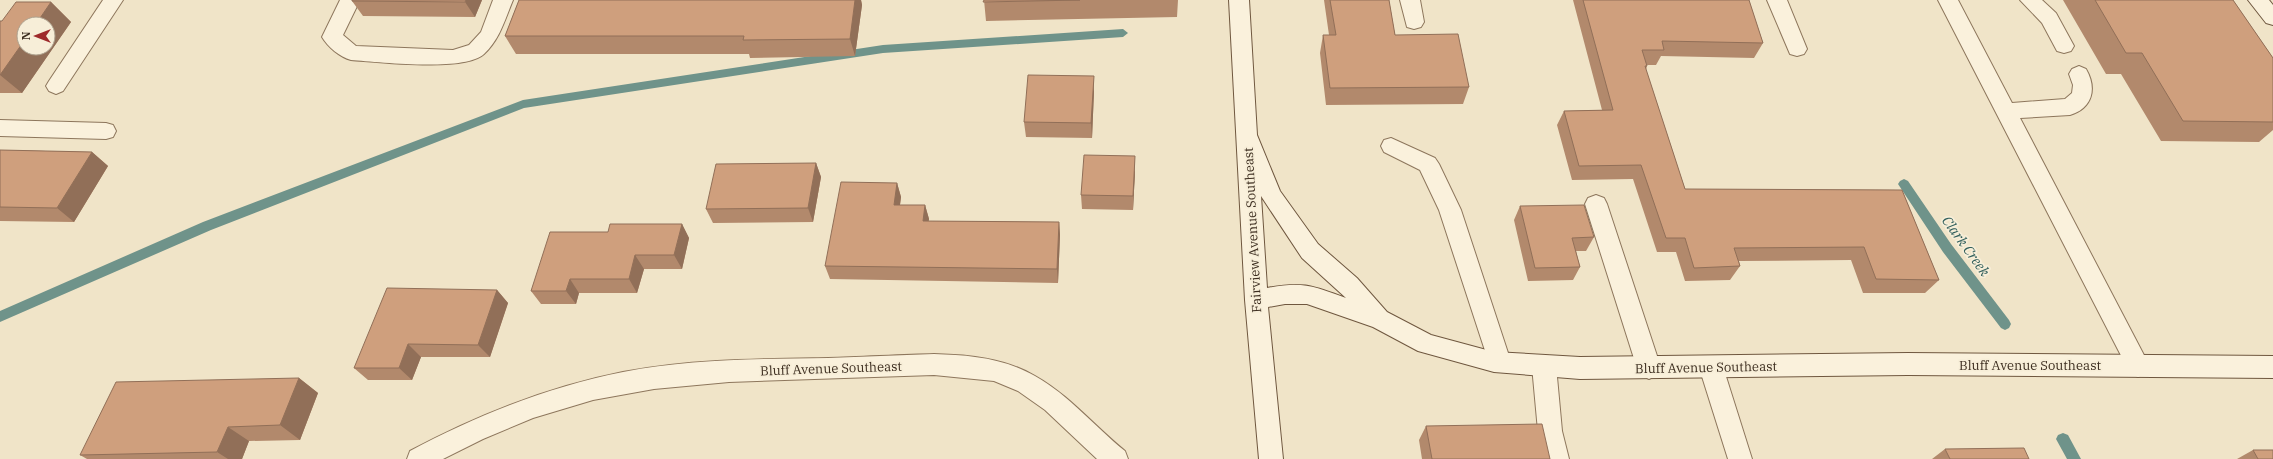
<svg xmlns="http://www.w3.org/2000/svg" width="2273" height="459" viewBox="0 0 2273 459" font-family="'IBM Plex Serif',serif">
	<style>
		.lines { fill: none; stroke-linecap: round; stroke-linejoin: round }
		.stream { fill: #6f938a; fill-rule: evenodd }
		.lane-casing { stroke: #8d765c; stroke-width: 2 }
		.street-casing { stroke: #8d765c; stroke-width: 2 }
		.secondary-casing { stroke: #6f573f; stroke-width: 2 }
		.lane { fill: #faf1dc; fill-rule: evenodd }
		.street { fill: #faf1dc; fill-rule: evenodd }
		.secondary { fill: #faf1dc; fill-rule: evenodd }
		.wall { fill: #b2896c }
		.shaded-wall { fill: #916f58 }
		.building { fill: #cf9f7d; stroke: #916f58 }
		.labels { text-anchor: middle; stroke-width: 3.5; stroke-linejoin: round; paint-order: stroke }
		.street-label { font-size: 13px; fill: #3d2e20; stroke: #f7eed8 }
		.water-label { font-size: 14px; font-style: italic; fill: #2f5d5a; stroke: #f7eed8 }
	</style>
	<rect width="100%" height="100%" fill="#f0e4c8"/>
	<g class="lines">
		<path class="stream" d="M1123 29 1128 33 1123 37 883 53 524 108 211 230 0 322V311L203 222 523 100 883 45Z
			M1904 179 1908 181 1951 244 2009 320 2011 324 2009 328 2005 330 2001 328 1943 252 1900 187 1898 184 1900 181Z
			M2063 433 2068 435 2081 459H2067L2056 439 2058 435Z"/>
		<g class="lane-casing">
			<path id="lane" d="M103 0H123L63 91 56 94 49 91 46 86 49 81Z
				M340 0H360L343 35 356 46 453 50 469 45 481 32 493 0H513C505 19 500 39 484 54 465 72 379 62 351 60 340 57 328 47 322 37Z
				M1400 0H1420L1424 22 1421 27 1414 29 1407 27Z
				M1767 0H1787L1807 49 1804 54 1797 56 1790 54Z
				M1938 0H1958L2012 103 2065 99 2072 93 2073 85 2069 74 2072 69 2079 66 2086 69C2097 88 2093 108 2070 115L2020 118 2146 359 2150 366 2146 373 2138 377 2130 373Z
				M2020 0H2042L2056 13 2074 46 2071 51 2064 53 2057 51 2042 23Z
				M1391 138 1435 158 1439 164 1461 210 1511 362 1507 369 1499 372 1491 369 1439 210 1420 170 1384 152 1381 146 1384 140Z
				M1596 195 1604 198 1607 204 1661 368 1657 375 1649 379 1641 375 1637 368 1585 204 1588 198Z
				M1544 355 1552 359 1556 366 1562 431 1569 459H1545L1538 431 1532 366 1536 359Z
				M1711 356 1719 360 1723 367 1752 459H1728L1699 367 1703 360Z"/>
		</g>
		<g class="street-casing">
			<path id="street" d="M0 120 106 123 113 125 116 131 113 137 106 139 0 136Z
				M934 354C969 355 1004 358 1035 376 1069 395 1095 427 1125 451L1128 459H1097L1045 410 1018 391 994 381 934 375 729 382 654 389 593 400 533 418 483 439 443 459H407L410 451C477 415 548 387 623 372 690 359 759 359 828 358 863 357 898 355 934 354Z"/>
		</g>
		<g class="secondary-casing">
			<path id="secondary" d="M1229 0H1249L1257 135 1280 191 1318 244 1357 278 1387 312 1431 335 1494 352 1580 357 1908 353 2273 356V378L1908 375 1580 379 1494 372 1418 351 1373 327 1307 304H1285L1268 307 1283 459H1259L1245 300ZM1261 196 1302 258 1346 298C1313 286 1303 281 1267 288Z
				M2248 0H2269L2273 5V25L2266 23Z"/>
		</g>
		<use href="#lane" class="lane"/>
		<use href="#street" class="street"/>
		<use href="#secondary" class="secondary"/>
	</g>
	<path class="wall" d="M352 0H482L475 17 363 16 352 1Z
		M519 0H861L862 5 855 56 750 58 749 54H516L505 36Z
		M984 0H1178L1177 17 986 21Z
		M1324 0H1389L1395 35 1469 87 1463 104 1326 105 1320 53 1323 35H1329Z
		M1573 0H1749L1763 43 1754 58 1661 56 1656 65H1647V66L1646 70 1685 189 1902 190 1939 280 1925 293H1863L1851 260 1739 261 1740 266 1730 280 1685 281 1676 252H1657L1633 179 1572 180 1557 125 1564 111 1602 110Z
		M2063 0H2233L2273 58V130L2259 142 2161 141 2121 74H2106Z
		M51 2 71 22 22 93H0V21H2Z
		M1094 91 1092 138 1026 137 1024 122Z
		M0 150 92 152 108 166 74 222 0 221Z
		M816 163 821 177 813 222 713 223 706 209Z
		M1135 171 1133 210 1082 209 1081 195Z
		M897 183 901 197 900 205H925L929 219 928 221 1059 222 1060 235 1058 283 830 279 825 266Z
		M1520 206 1594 237 1586 251H1576L1580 267 1573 280 1528 281 1514 220Z
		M682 224 689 238 682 269H644L637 293H579L576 304H541L531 291 608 232Z
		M497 290 508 303 490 357H421L412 380H368L354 368Z
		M299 378 318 393 300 440 249 441 242 459H87L80 455Z
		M1426 426 1550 459H1422L1419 440Z
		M1945 449 2029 459H1932Z
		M2253 450 2273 459H2237Z"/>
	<path class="shaded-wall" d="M466 0H482L475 17 465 2Z
		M855 0H861L862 5 855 56 850 39Z
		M51 2 71 22 22 93 0 75 24 41V48H48V24H36Z
		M1094 76V91L1092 138 1091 123Z
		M92 152 108 166 74 222 57 208Z
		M1135 156V171L1133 210V196Z
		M816 163 821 177 813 222 808 208Z
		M897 183 901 197 898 219 894 205Z
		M925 205 929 219 927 235 923 221Z
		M1059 222 1060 235 1058 283 1057 269Z
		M682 224 689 238 682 269 674 255Z
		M635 255 644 269 637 293 629 279Z
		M570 279 579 293 576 304 566 291Z
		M497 290 508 303 490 357 478 345Z
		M408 344 421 357 412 380 399 368Z
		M299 378 318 393 300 440 280 425Z
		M228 427 249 441 242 459H228L217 452Z"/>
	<path class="building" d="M352 0H466L465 2 352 1Z
		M519 0H855L850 39 743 40 744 36H505Z
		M984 0H1080L983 2Z
		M1330 0H1389L1395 35 1458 34 1469 87 1330 88 1323 35H1336Z
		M1583 0H1749L1763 43 1662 41 1664 50H1642L1647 66H1645L1685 189 1902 190 1939 280 1876 279 1864 247 1734 248 1740 266 1694 268 1685 238H1666L1641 165 1579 166 1564 111 1613 110Z
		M2095 0H2233L2273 58V122L2183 121 2142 53H2126Z
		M16 2H51L36 24H24V41L0 75V21H2Z
		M1028 75 1094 76 1091 123 1024 122Z
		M0 150 92 152 57 208 0 207Z
		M1084 155 1135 156 1133 196 1081 195Z
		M816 163 808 208 706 209 716 164Z
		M841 182 897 183 894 205H925L923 221 1059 222 1057 269 825 266Z
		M1584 205 1594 237 1572 238 1580 267 1535 268 1520 206Z
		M610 224H682L674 255H635L629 279H570L566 291H531L550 232H608Z
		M387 288 497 290 478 345 408 344 399 368H354Z
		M299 378 280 425 228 427 217 452 80 455 116 382Z
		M1542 424 1550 459H1432L1426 426Z
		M2024 448 2029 459H1950L1945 449Z
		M2253 450H2273V459H2258Z"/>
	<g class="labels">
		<g class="street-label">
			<text transform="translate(1252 230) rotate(-93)" y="5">Fairview Avenue Southeast</text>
			<text x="2030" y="370">Bluff Avenue Southeast</text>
			<text transform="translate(1706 367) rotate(-1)" y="5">Bluff Avenue Southeast</text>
			<text transform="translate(831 368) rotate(-2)" y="5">Bluff Avenue Southeast</text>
		</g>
		<g class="water-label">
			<text transform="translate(1966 246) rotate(54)" y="5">Clark Creek</text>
		</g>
	</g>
	<g transform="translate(36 36) rotate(270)"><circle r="19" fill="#f7eed8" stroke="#ada18e"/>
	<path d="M0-3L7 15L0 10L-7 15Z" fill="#9e2a2b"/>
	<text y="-6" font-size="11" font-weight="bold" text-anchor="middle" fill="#3d2e20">N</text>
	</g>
</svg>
